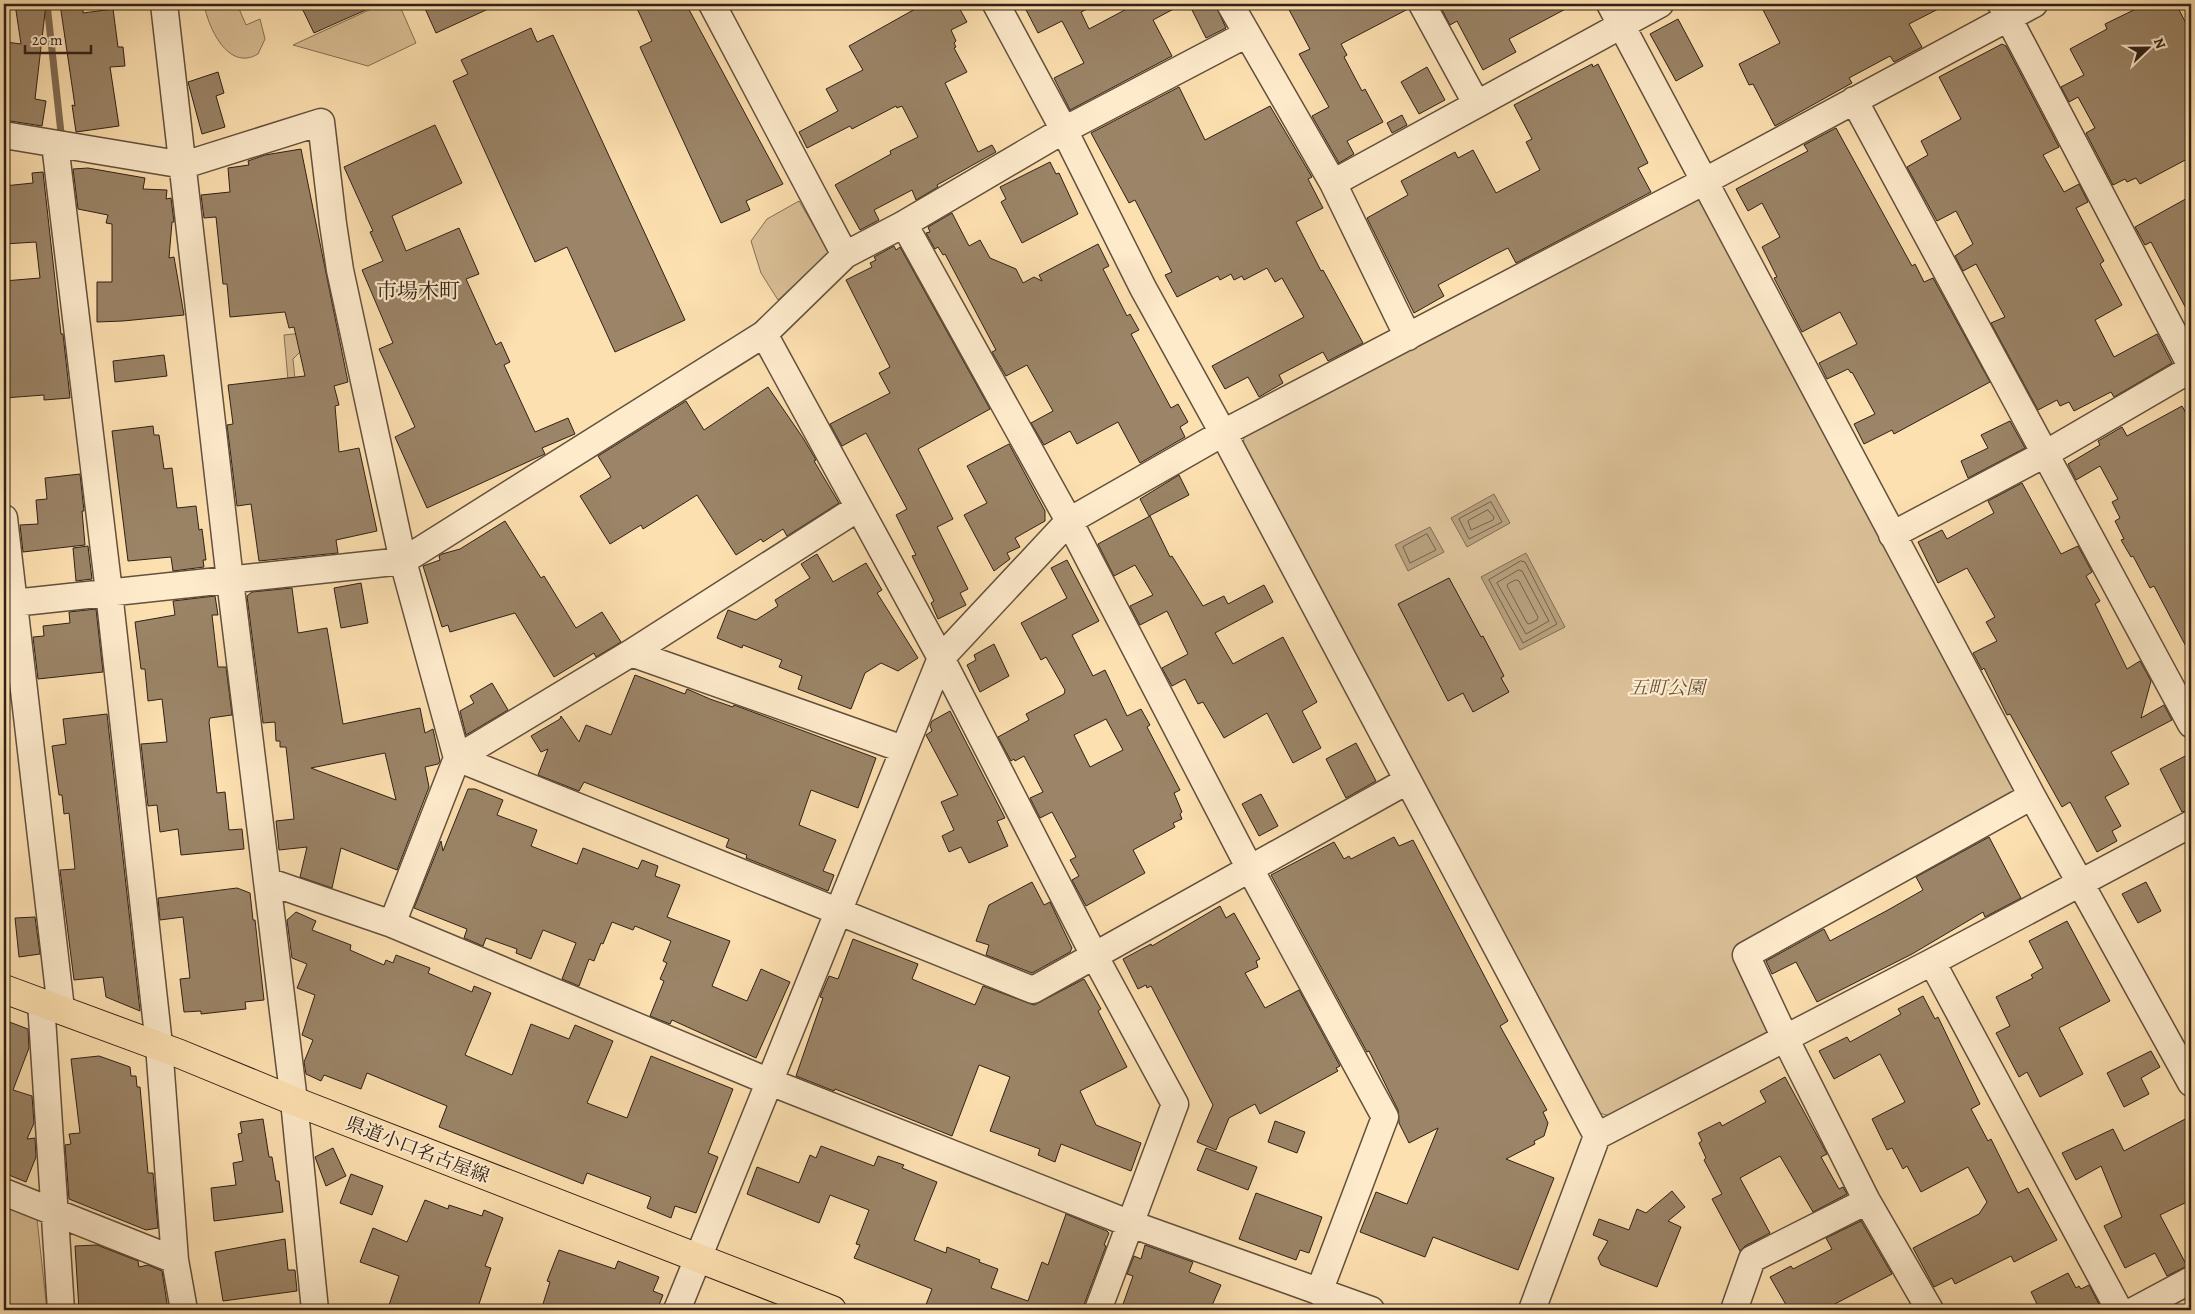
<svg xmlns="http://www.w3.org/2000/svg" width="2195" height="1314" viewBox="0 0 2195 1314" font-family="Alegreya,'Noto Serif JP',serif">
	<style>
		.green { fill: #dabf96; stroke: #857056 }
		.water { fill: #b79f7c; stroke: #816c54 }
		.lines { fill: none; stroke-linecap: round; stroke-linejoin: round }
		.shore { stroke: #74604a; stroke-width: 1 }
		.stream { stroke: #816c54; stroke-width: 7 }
		.building { fill: #9b8467; stroke: #302017; fill-rule: evenodd }
		.minor-casing { stroke: #63503d; stroke-width: 29 }
		.major-casing { stroke: #302017; stroke-width: 30 }
		.minor { stroke: #feebcc; stroke-width: 26 }
		.major { stroke: #fde0b0; stroke-width: 28 }
		.labels { text-anchor: middle; stroke-width: 4.5; stroke-linejoin: round; paint-order: stroke }
		.park-label { font-size: 19px; font-style: italic; fill: #63503d; stroke: #feebcc }
		.street-label { font-size: 19px; fill: #302017; stroke: #feebcc }
		.quarter-label { font-size: 21px; fill: #302017; stroke: #feebcc }
	</style>
	<rect width="100%" height="100%" fill="#fde0b0"/>
	<filter id="stains"><feTurbulence type="fractalNoise" baseFrequency=".004" numOctaves="4"/><feColorMatrix values="0 0 0 0 .2 0 0 0 0 .09 0 0 0 0 .02 0 0 0 .5 -.17"/></filter>
	<radialGradient id="worn" r=".72"><stop offset=".6" stop-color="#630" stop-opacity="0"/><stop offset="1" stop-color="#630" stop-opacity=".3"/></radialGradient>
	<path class="green" d="M204 4H237L246 25 260 19 265 39 258 54C228 72 208 27 204 4Z
		M382 4H399L416 43 368 66 293 45Z
		M1704 196 2025 793 1738 954 1772 1033 1617 1118 1592 1111 1243 450 1244 437Z
		M799 201 829 252 778 300 761 273 751 241 767 219Z
		M321 331 293 359 296 390 289 391 284 335Z
		M4 1198 36 1210 47 1310H4Z"/>
	<path class="water" d="M1494 494 1510 523 1467 547 1451 518Z
		M1430 527 1444 552 1408 571 1395 545Z
		M1526 553 1565 627 1520 650 1481 577Z"/>
	<g class="lines">
		<path class="shore" d="M1491 502 1502 522 1469 539 1459 519Z
			M1488 510 1494 517 1493 520 1471 530 1468 521Z
			M1427 534 1436 550 1410 563 1403 547Z
			M1521 561 1525 562 1557 624 1523 643 1489 580Z
			M1519 570 1522 571 1549 621 1526 634 1497 583Z
			M1516 580 1519 581 1538 617 1537 620 1529 624 1527 623 1507 586 1508 584Z"/>
		<path class="stream" d="M47 4 61 133"/>
	</g>
	<path class="building" d="M15 4H46L35 99 46 101 42 126 4 120V86L6 69H4V62L6 42 21 44Z
		M60 4H83V13L113 9 118 47H123L125 66 110 67 119 126 76 132 72 105 75 106Z
		M300 4H379L314 33Z
		M423 4H499L436 33Z
		M635 4H686L783 184 746 201 750 210 721 223 640 47 652 41Z
		M924 4H957L967 22 951 30 956 41 954 43 956 47 954 48 967 72 945 83 978 152 992 145 996 152 937 185 938 187 916 200 912 190 874 210 879 220 860 230 835 185 891 154 890 151 918 137 902 106 897 108 896 106 852 129 850 126 807 148 799 132 838 111 826 89 863 70 849 46Z
		M1023 4H1098L1081 12 1089 29 1136 4H1183L1153 20 1172 56 1070 110 1054 78 1084 63 1062 21 1038 33Z
		M1189 4H1215L1226 28 1206 38Z
		M1286 4H1407L1408 9 1341 44 1347 55 1344 57 1362 91 1365 89 1383 122 1347 141 1354 154 1339 163 1312 116 1329 107 1299 54 1310 49Z
		M1439 4H1575L1509 39 1516 52 1483 70 1457 21 1450 25Z
		M1760 4H1948L1909 24 1922 47 1894 62 1890 56 1849 78 1852 83 1775 126 1753 84 1749 85 1739 64 1780 43Z
		M2146 4H2176L2191 33V157L2140 184 2136 178 2127 182 2125 179 2113 185 2086 133 2095 128 2078 97 2069 102 2061 87 2084 75 2070 49 2107 29 2105 24Z
		M1678 19 1703 66 1676 81 1650 34Z
		M531 28 537 42 553 35 685 320 615 352 567 247 535 262 453 81 468 74 461 60Z
		M2002 44 2006 46 2059 147 2043 155 2064 192 2079 184 2088 202 2076 208 2104 261 2100 264 2122 305 2095 320 2114 357 2157 334 2172 363 2114 397 2111 392 2074 411 2069 402 2060 406 2057 400 2038 410 1991 323 2005 317 1987 284 1976 264 1963 271 1955 256 1973 244 1956 211 1937 221 1907 167 1928 155 1921 141 1961 119 1939 77Z
		M1592 64 1593 67 1598 64 1648 163 1638 168 1651 192 1516 263 1508 248 1494 255 1438 285 1444 296 1414 313 1367 218 1408 195 1401 181 1455 152 1458 158 1473 150 1496 193 1540 170 1526 142 1532 139 1514 105Z
		M1427 67 1445 100 1419 114 1401 82Z
		M218 72 224 93 216 96 225 127 202 134 188 82Z
		M1179 87 1205 140 1270 106 1312 177 1308 179 1323 208 1296 222 1321 271 1323 270 1363 343 1328 361 1323 352 1279 375 1283 383 1259 397 1248 377 1225 389 1212 366 1304 317 1282 278 1275 282 1267 268 1244 280 1242 276 1234 280 1231 274 1220 280 1218 276 1177 297 1165 275 1172 272 1135 200 1129 203 1091 133Z
		M1402 115 1407 125 1392 133 1387 123Z
		M435 125 462 183 392 216 406 251 459 228 479 274 466 279 496 345 501 342 510 362 504 365 535 432 568 418 575 434 542 448 545 454 427 508 395 437 415 427 379 349 393 343 362 270 383 261 370 232 373 231 344 167Z
		M1836 128 1912 266 1915 264 1924 282 1933 278 1990 382 1894 434 1892 430 1864 444 1854 424 1875 414 1852 372 1851 373 1848 369 1827 379 1819 363 1857 344 1840 312 1802 332 1774 278 1777 277 1762 247 1780 237 1762 203 1748 211 1736 189 1808 151 1804 145Z
		M301 149 348 382 334 386 339 405 335 406 339 452 359 448 377 531 336 540 338 553 259 561 251 504 237 506 227 425 233 424 228 385 305 376 294 327 289 328 285 312 230 317 227 284H223L216 217 204 218 201 195 230 192 228 168 249 165 248 161 265 155Z
		M1050 162 1056 174 1059 173 1078 214 1022 243 1001 202 1006 199 1000 187Z
		M88 168 145 178 143 189 167 190 166 199 171 198 174 222H172L169 258 174 257 184 315 123 321 97 322V282H112V224L106 223 108 215 78 209 73 169Z
		M43 172 61 334H63L70 398 44 400V395L4 398V281L40 278 36 242 4 244V186L33 183 32 173Z
		M2191 196V318L2151 242 2145 245 2135 227Z
		M952 213 969 246 980 240 990 258 1016 269 1023 283 1034 277 1042 281 1039 275 1098 244 1109 266 1103 269 1127 316 1130 314 1139 330 1131 334 1171 408 1178 404 1188 422 1180 427 1185 437 1140 463 1118 422 1077 444 1070 431 1044 445 1031 423 1053 411 1027 365 1006 376 992 352 996 350 945 254 943 255 938 247 935 249 926 233 930 232 928 227Z
		M894 246 896 250 900 247 990 409 918 449 953 519 937 527 968 589 960 593 966 605 938 619 931 603 934 601 912 556 916 555 896 515 907 509 866 433 842 446 830 424 890 393 879 373 890 367 846 280 872 267 870 263 876 260 874 257Z
		M164 355 167 376 115 382 113 361Z
		M768 387 803 438 816 460 814 461 839 503 787 536 783 529 763 542 761 539 736 555 697 495 643 529 641 525 610 544 580 496 611 477 598 456 686 401 704 430Z
		M2182 406 2191 422V656L2154 586 2150 588 2133 556 2131 557 2121 540 2124 539 2115 521 2120 518 2112 502 2118 499 2100 466 2076 480 2068 464 2100 445 2098 441 2122 427 2127 436Z
		M2010 421 2025 448 1968 478 1961 461 1988 448 1981 435Z
		M153 426 154 435H159L164 469 172 468 177 508 196 506 199 530 202 529 206 560H203L204 567 173 571 171 557 128 561 112 431Z
		M1009 444 1045 511V521L1015 538 1020 547 1007 553 1010 559 994 571 964 515 987 503 967 466Z
		M80 474 84 511H82L85 545 23 552 20 525 38 524 36 500 47 499 45 478Z
		M1179 475 1189 495 1149 516 1140 499Z
		M2022 483 2061 554 2078 546 2092 572 2086 576 2100 601 2095 604 2127 669 2140 661 2151 681 2141 718 2164 705 2172 720 2111 752 2129 784 2105 797 2121 826 2112 831 2117 841 2097 852 2070 802 2062 807 2010 714 2007 715 1984 668 1982 670 1973 653 1997 641 1986 622 1995 617 1967 568 1938 583 1918 542 1942 530 1947 539 1994 513 1988 501Z
		M1150 516 1170 557 1172 556 1203 606 1224 596 1228 604 1264 585 1273 602 1215 633 1233 664 1283 637 1317 702 1302 711 1321 748 1293 763 1267 713 1224 738 1203 702 1198 704 1185 679 1172 686 1162 668 1188 654 1167 611 1140 625 1130 606 1153 595 1135 565 1114 576 1098 544Z
		M505 521 541 578 544 576 576 628 602 612 621 642 596 657 594 653 554 677 515 613 450 632 448 625 442 627 423 566 440 560 439 556 442 554 460 549Z
		M88 546 92 579 76 581 73 548Z
		M817 554 833 582 866 563 882 590 877 593 918 658 898 671 881 663 865 673 851 709 798 689 802 676 779 667 782 660 743 645 742 648 717 638 728 610 756 620 778 606 775 600 810 578 801 564Z
		M1067 560 1099 621 1072 635 1093 676 1105 670 1127 716 1141 709 1150 725 1147 727 1180 790 1174 793 1182 812 1180 814 1182 819 1173 823 1175 827 1133 850 1145 873 1086 906 1072 880 1079 876 1070 860 1076 857 1052 812 1040 818 1030 798 1043 792 1024 756 1015 761 1014 759 1011 761 998 737 1029 720 1026 714 1064 694 1065 690 1046 657 1041 660 1021 623 1067 598 1051 568ZM1106 719 1123 750 1090 767 1074 735Z
		M1449 578 1481 637 1483 636 1504 676 1501 678 1509 692 1473 712 1463 693 1448 701 1398 604Z
		M361 583 368 623 341 628 334 588Z
		M292 588 298 633 327 628 343 724 420 708 425 733 433 729 440 761 438 764 425 767 429 787 397 870 341 848 332 888 300 877 307 847 279 850 276 821 294 819 286 747H280V741H276L275 722 263 723 247 596 252 592ZM385 753 396 800 311 768Z
		M215 596 218 615H212L218 667H226L232 715 210 718 209 722 217 793 225 792 229 830 242 829 244 849 181 855 178 829 160 832 157 805 148 806 141 744 167 742 162 699 148 701 145 669H141L135 622 175 615 173 601Z
		M96 609 103 672 38 679 33 637 44 636 43 626 70 623 69 612Z
		M994 644 1009 676 980 692 967 665 976 660 974 655Z
		M635 675 685 694 687 689 710 699 733 707 734 705 876 758 858 808 811 790 799 825 836 840 823 871 834 875 828 891 746 858 747 855 726 847 729 839 584 782 579 791 538 775 548 749 541 752 531 736 560 719 561 716 579 742 586 725 611 735Z
		M492 683 508 710 466 735 460 711 474 703 470 696Z
		M950 711 1005 818 997 821 1008 846 969 863 961 847 949 852 942 836 954 830 941 802 958 795 926 735 932 731 930 726 932 721Z
		M107 714 140 1011 106 997 103 977 74 980 60 870 75 869 69 813 64 814 62 795H59L52 746 66 744 63 719Z
		M1356 743 1376 781 1346 798 1326 759Z
		M2191 753V809L2182 812 2160 769Z
		M468 789H475L503 800 497 815 537 830 531 846 577 864 583 848 638 869 642 860 658 866 655 876 680 885 667 917 730 941 712 986 747 1001 761 969 790 982 756 1058 672 1020 670 1024 650 1016 664 981 660 979 667 963 663 961 671 941 635 926 633 930 612 922 603 944 601 943 594 961 589 959 579 986 562 979 576 943 543 930 531 959 516 953 517 949 486 938 483 946 464 938 467 929 414 908 441 841 443 851Z
		M1261 794 1278 826 1259 836 1242 804Z
		M1394 837 1399 846 1413 840 1508 1021 1500 1026 1547 1110 1543 1112 1548 1123 1544 1136 1534 1141 1535 1144 1506 1159 1554 1178 1518 1270 1433 1237 1425 1257 1360 1232 1376 1192 1407 1204 1438 1128 1409 1143 1399 1123 1398 1110 1369 1051 1367 1052 1271 875 1334 842 1344 859 1349 856 1351 859Z
		M1989 837 2021 898 1985 917 1983 912 1912 954 1817 1002 1796 962 1772 974 1766 961 1824 929 1830 941 1888 910 1923 890 1916 877Z
		M1032 882 1044 905 1050 902 1072 948 1070 952 1032 973 986 955 989 945 976 941 989 905Z
		M2146 882 2161 911 2138 923 2122 894Z
		M237 888 250 893 253 920H255L264 1000 245 1002 246 1009 201 1014V1011L184 1012 180 979 190 978 183 917 160 920 158 898Z
		M1220 906 1226 918 1234 913 1260 959 1256 961 1258 967 1245 973 1265 1008 1299 990 1340 1066 1336 1068 1338 1071 1260 1114 1255 1104 1229 1118 1216 1150 1197 1142 1213 1105 1151 986 1147 988 1146 985 1138 989 1123 959 1151 944 1152 946Z
		M296 912 316 921 312 930 351 945 350 950 384 965 386 960 393 963 396 955 430 968 428 973 472 992 474 986 491 993 465 1055 512 1075 531 1024 569 1039 575 1025 613 1041 587 1103 627 1118 651 1056 733 1089 708 1153 718 1157 696 1213 675 1206 671 1218 647 1208 651 1197 587 1173 583 1184 439 1127 447 1106 367 1073 361 1089 324 1075 321 1081 306 1074 304 1062 313 1040 302 1035 315 995 297 988 307 964 292 958 287 920Z
		M35 917 40 954 19 957 15 918Z
		M2067 921 2110 1001 2059 1028 2083 1074 2040 1097 2027 1072 2019 1077 1996 1033 2010 1026 1996 997 2033 978 2031 975 2043 968 2029 941Z
		M853 939 918 964 912 979 975 1005 983 986 1034 1005 1084 979 1101 1009 1098 1011 1127 1067 1080 1091 1096 1125 1141 1143 1131 1171 1061 1144 1055 1162 1038 1155 1040 1149 990 1131 1010 1077 979 1065 952 1136 835 1089 834 1091 796 1076 823 998 820 997 829 976 838 979Z
		M1923 996 1935 1019 1938 1017 1980 1104 1971 1109 1988 1141 1991 1139 2018 1193 2028 1188 2057 1240 2014 1262 2011 1256 1955 1284 1952 1278 1934 1287 1913 1248 1979 1214 1987 1202 1968 1167 1921 1192 1907 1166 1903 1169 1892 1148 1887 1150 1872 1119 1905 1102 1880 1054 1834 1079 1819 1051 1847 1037 1850 1042 1901 1014 1898 1009Z
		M4 1020 28 1029 29 1048 13 1090 32 1096 34 1123 27 1139 35 1138 36 1157 26 1182 4 1173Z
		M2151 1051 2160 1067 2141 1078 2149 1094 2124 1107 2107 1073Z
		M99 1056 130 1067 131 1076H136L137 1087H140L148 1173H153L158 1228 146 1230 69 1199 65 1145 71 1144 69 1134 80 1133 71 1059Z
		M1785 1077 1827 1154 1821 1157 1839 1189 1843 1187 1847 1194 1813 1212 1780 1156 1740 1178 1770 1233 1745 1246 1740 1251 1712 1199 1722 1194 1704 1160 1706 1158 1699 1143 1702 1141 1698 1133 1720 1122 1722 1126 1766 1102 1760 1091Z
		M2191 1116V1200L2160 1215 2187 1266 2167 1276 2155 1253 2125 1268 2104 1226 2122 1217 2101 1166 2076 1180 2062 1153 2113 1129 2124 1151Z
		M263 1119 269 1157H272L276 1181H279L283 1212 214 1221 211 1188 236 1185 233 1163 243 1161 238 1134 242 1133 240 1122Z
		M1275 1121 1305 1132 1297 1153 1268 1142Z
		M821 1146 874 1166 878 1156 904 1165 902 1168 937 1182 914 1240 946 1253 947 1247 980 1260 979 1262 998 1269 991 1288 1028 1301 1042 1262 1048 1265 1066 1214 1107 1231 1109 1233 1104 1245 1106 1246 1082 1310H924L932 1289 854 1258 860 1245 856 1244 869 1210 830 1195 819 1223 747 1194 757 1167 799 1183 810 1155 816 1158Z
		M333 1148 346 1176 326 1186 315 1157Z
		M1206 1148 1257 1167 1248 1190 1197 1170Z
		M351 1174 383 1186 372 1215 340 1203Z
		M1672 1191 1685 1207 1668 1221 1681 1227 1657 1287 1601 1265 1598 1258 1608 1241 1593 1235 1599 1219 1629 1230 1637 1209 1646 1213Z
		M1256 1193 1322 1217 1309 1253 1300 1250 1296 1260 1239 1239Z
		M425 1200 448 1209 449 1205 482 1216 484 1210 503 1218 485 1266 491 1268 477 1310H405L389 1305 399 1276 360 1262 373 1228 407 1242Z
		M1861 1221 1892 1274 1833 1305 1836 1310H1789L1770 1277 1791 1266 1793 1269 1832 1249 1826 1238Z
		M285 1239 288 1270H295L297 1291 223 1301 215 1252Z
		M97 1245 138 1261 139 1267 148 1265 162 1271 168 1310H79L75 1246Z
		M1145 1245 1193 1262 1189 1272 1221 1285 1210 1310H1121L1133 1276 1127 1274 1134 1256 1141 1259Z
		M559 1250 615 1269 618 1261 659 1277 653 1291 663 1295 657 1310H541L550 1282 547 1281Z
		M2068 1273 2076 1288 2079 1286 2081 1289 2089 1285 2102 1310H2040L2031 1292Z"/>
	<g class="lines">
		<g class="minor-casing">
			<path id="minor" d="M164 4 230 580 294 1101 315 1310
				M712 4 845 255
				M996 4 1064 130 1143 288 1223 433 1597 1136
				M1230 4 1333 183 1408 337
				M1422 4 1476 103
				M1610 4 2032 796 2191 1083
				M2001 4 2191 366
				M1854 100 2191 724
				M4 135 184 165 321 122 333 224 340 270 403 561 457 758 1033 990 1407 781
				M55 144 109 592 159 1045 175 1260 184 1310
				M1333 183 1660 4
				M904 224 1069 521 1250 869 1385 1117 1319 1292
				M764 334 941 658 1094 955 1175 1104 1098 1310
				M4 518 61 1009
				M1892 535 2045 454 2191 369
				M4 604 403 561 764 334 845 255 904 224 1064 130 1247 34
				M631 653 903 749
				M267 881 392 924 770 1082 1131 1224 1371 1310
				M392 924 457 758 631 653 858 508
				M1932 962 2119 1310
				M41 1002 61 1310
				M4 1192 175 1260
				M677 1310 941 658 1069 521 1223 433 1705 181 2034 4
				M1532 1310 1597 1136 1932 962 2191 824
				M1734 1310 1752 1259 1867 1201
				M1930 1310 1867 1201 1785 1038 1746 955 2032 796
				M2135 1310 2191 1280"/>
		</g>
		<g class="major-casing">
			<path id="major" d="M4 989 180 1054 294 1101 832 1310"/>
		</g>
		<use href="#minor" class="minor"/>
		<use href="#major" class="major"/>
	</g>
	<g class="labels">
		<g class="park-label">
			<text x="1667" y="694">五町公園</text>
		</g>
		<g class="street-label">
			<text transform="translate(418 1149) rotate(21)" y="7">県道小口名古屋線</text>
		</g>
		<g class="quarter-label">
			<text x="418" y="298">市場木町</text>
		</g>
	</g>
	<rect width="2195" height="1314" fill="none" stroke="#fde0b0" stroke-width="20"/>
	<rect x="5" y="5" width="2185" height="1304" fill="none" stroke="#302017" stroke-width="2.5"/>
	<rect x="10" y="10" width="2175" height="1294" fill="none" stroke="#302017"/>
	<g transform="translate(2148 48) rotate(68)" stroke="#feebcc" stroke-width="4" paint-order="stroke">
	<path d="M0-4L9 19L0 12L-9 19Z" fill="#302017"/>
	<text y="-8" font-size="14" font-weight="bold" text-anchor="middle" fill="#302017">N</text>
	</g>
	<path d="M25 45v8h66v-8" fill="none" stroke="#302017" stroke-width="2.5"/>
	<text x="32" y="45" font-size="15" fill="#302017" stroke="#feebcc" stroke-width="4" paint-order="stroke">20 m</text>
	<rect width="100%" height="100%" filter="url(#stains)"/>
	<rect width="100%" height="100%" fill="url(#worn)"/>
</svg>
